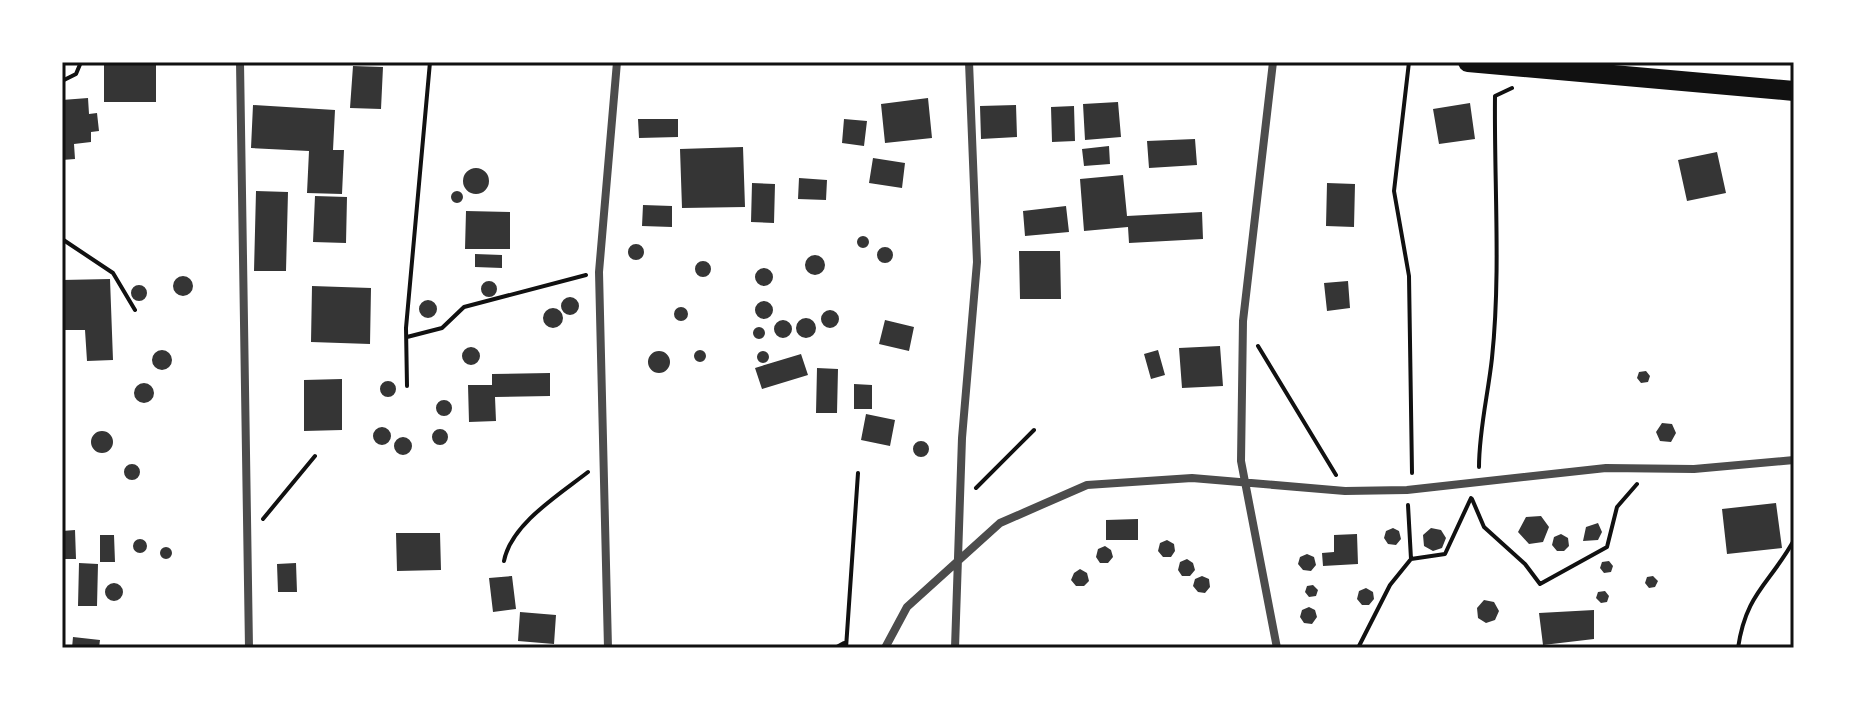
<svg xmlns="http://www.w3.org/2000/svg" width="1856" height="710" viewBox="0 0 1856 710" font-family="'Space Grotesk',sans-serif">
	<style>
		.building { fill: #353535 }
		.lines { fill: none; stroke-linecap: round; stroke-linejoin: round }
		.path { stroke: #111; stroke-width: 4 }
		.minor { stroke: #4c4c4c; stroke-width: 8 }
		.trunk { stroke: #111; stroke-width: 20 }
		.neatline { fill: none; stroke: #111; stroke-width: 3 }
	</style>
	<rect width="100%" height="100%" fill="#fff"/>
	<path class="building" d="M104 62H156V102H104Z
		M353 66 383 67 381 109 350 108Z
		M88 98 89 114 97 113 99 131 91 132V142L74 144 75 159 62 160V100Z
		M928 98 932 138 885 143 881 104Z
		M1118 102 1121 137 1085 140 1083 104Z
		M1470 103 1475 139 1439 144 1433 109Z
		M253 105 335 110 333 150H344L342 194 307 193 309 151 251 148Z
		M1016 105 1017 137 981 139 980 106Z
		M1074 106 1075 141 1052 142 1051 107Z
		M638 119H678V137L639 138Z
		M844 119 867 121 864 146 842 143Z
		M1195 139 1197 165 1149 168 1147 141Z
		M1109 146 1110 164 1084 166 1082 149Z
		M743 147 745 207 682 208 680 149Z
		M1717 152 1726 193 1687 201 1678 160Z
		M873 158 905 163 902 188 869 183Z
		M463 181a13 13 0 1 1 26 0a13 13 0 1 1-26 0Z
		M1123 175 1127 216 1202 212 1203 239 1129 243 1128 227 1084 231 1080 179Z
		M799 178 827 180 826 200 798 199Z
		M752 183 775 184 774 223 751 222Z
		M1327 183 1355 184 1354 227 1326 226Z
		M451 197a6 6 0 1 1 12 0a6 6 0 1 1-12 0Z
		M256 191 288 192 286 271H254Z
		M315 196 347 197 346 243 313 242Z
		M643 205 672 206V227L642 226Z
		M1066 206 1069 232 1025 236 1023 211Z
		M466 211 510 212V249H465Z
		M857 242a6 6 0 1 1 12 0a6 6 0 1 1-12 0Z
		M628 252a8 8 0 1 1 16 0a8 8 0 1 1-16 0Z
		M877 255a8 8 0 1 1 16 0a8 8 0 1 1-16 0Z
		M1019 251H1060L1061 299H1020Z
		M475 254 502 255V268L475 267Z
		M805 265a10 10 0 1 1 20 0a10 10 0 1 1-20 0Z
		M695 269a8 8 0 1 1 16 0a8 8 0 1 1-16 0Z
		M755 277a9 9 0 1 1 18 0a9 9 0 1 1-18 0Z
		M173 286a10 10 0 1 1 20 0a10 10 0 1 1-20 0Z
		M110 279 113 360 87 361 85 330H62V280Z
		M481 289a8 8 0 1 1 16 0a8 8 0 1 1-16 0Z
		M1348 281 1350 308 1327 311 1324 283Z
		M131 293a8 8 0 1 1 16 0a8 8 0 1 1-16 0Z
		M312 286 371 288 370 344 311 342Z
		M561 306a9 9 0 1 1 18 0a9 9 0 1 1-18 0Z
		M419 309a9 9 0 1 1 18 0a9 9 0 1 1-18 0Z
		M755 310a9 9 0 1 1 18 0a9 9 0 1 1-18 0Z
		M674 314a7 7 0 1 1 14 0a7 7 0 1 1-14 0Z
		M543 318a10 10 0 1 1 20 0a10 10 0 1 1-20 0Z
		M821 319a9 9 0 1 1 18 0a9 9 0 1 1-18 0Z
		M796 328a10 10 0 1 1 20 0a10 10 0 1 1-20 0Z
		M885 320 914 327 909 351 879 344Z
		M774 329a9 9 0 1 1 18 0a9 9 0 1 1-18 0Z
		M753 333a6 6 0 1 1 12 0a6 6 0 1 1-12 0Z
		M1220 346 1223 386 1182 388 1179 348Z
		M462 356a9 9 0 1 1 18 0a9 9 0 1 1-18 0Z
		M694 356a6 6 0 1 1 12 0a6 6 0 1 1-12 0Z
		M1158 350 1165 375 1151 379 1144 354Z
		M152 360a10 10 0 1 1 20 0a10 10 0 1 1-20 0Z
		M757 357a6 6 0 1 1 12 0a6 6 0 1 1-12 0Z
		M648 362a11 11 0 1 1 22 0a11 11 0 1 1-22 0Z
		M801 354 808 375 762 389 755 368Z
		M817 368 838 369 837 413H816Z
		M1646 371 1650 376 1648 382 1641 383 1637 378 1639 372Z
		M550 373V396L495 397 496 421 469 422 468 385H492V374Z
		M342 379V430L304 431V380Z
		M380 389a8 8 0 1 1 16 0a8 8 0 1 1-16 0Z
		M134 393a10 10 0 1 1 20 0a10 10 0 1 1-20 0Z
		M854 384 872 385V409H854Z
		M436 408a8 8 0 1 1 16 0a8 8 0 1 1-16 0Z
		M866 414 895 420 890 446 861 440Z
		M1662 423 1672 424 1676 433 1671 442 1660 441 1656 432Z
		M373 436a9 9 0 1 1 18 0a9 9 0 1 1-18 0Z
		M432 437a8 8 0 1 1 16 0a8 8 0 1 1-16 0Z
		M91 442a11 11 0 1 1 22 0a11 11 0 1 1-22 0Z
		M394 446a9 9 0 1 1 18 0a9 9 0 1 1-18 0Z
		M913 449a8 8 0 1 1 16 0a8 8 0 1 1-16 0Z
		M124 472a8 8 0 1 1 16 0a8 8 0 1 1-16 0Z
		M1776 503 1782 548 1727 554 1722 509Z
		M1541 516 1549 527 1543 542 1529 544 1518 532 1526 517Z
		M1138 519V540H1106V520Z
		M1598 523 1602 532 1598 540 1583 541 1586 527Z
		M1393 528 1399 531 1401 539 1396 545 1388 544 1384 538 1386 531Z
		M1431 528 1441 530 1446 538 1442 548 1433 551 1424 546 1423 535Z
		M75 530 76 559H62V531Z
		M396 533H440L441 570 397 571Z
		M1357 534 1358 564 1323 566 1322 553 1334 552V535Z
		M1561 534 1568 538 1569 546 1564 551H1557L1552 545 1554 537Z
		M100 535H114L115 562H100Z
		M133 546a7 7 0 1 1 14 0a7 7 0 1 1-14 0Z
		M1167 540 1174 544 1175 551 1171 557H1163L1158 551 1160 543Z
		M1105 546 1111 550 1113 557 1108 563H1100L1096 557 1098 549Z
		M160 553a6 6 0 1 1 12 0a6 6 0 1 1-12 0Z
		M1307 554 1314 557 1316 565 1311 571 1303 570 1298 564 1300 557Z
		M1187 559 1193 563 1195 570 1190 576H1182L1178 570 1180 562Z
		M1609 561 1613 566 1611 572 1604 573 1600 568 1602 562Z
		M79 563 98 564 97 606H78Z
		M296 563 297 592H278L277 564Z
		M1080 569 1087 573 1089 581 1084 586H1076L1071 580 1074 573Z
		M512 576 516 609 493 612 489 578Z
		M1202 576 1209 579 1210 587 1205 593 1198 592 1193 586 1195 579Z
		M1653 576 1658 581 1655 587 1649 588 1645 583 1647 577Z
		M105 592a9 9 0 1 1 18 0a9 9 0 1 1-18 0Z
		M1313 585 1318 590 1316 596 1309 597 1305 592 1307 586Z
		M1366 588 1373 592 1374 599 1369 605H1362L1357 599 1359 591Z
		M1605 591 1609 596 1607 602 1601 603 1596 598 1598 592Z
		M1484 600 1494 602 1499 611 1495 620 1486 623 1478 618 1477 608Z
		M1309 607 1315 610 1317 617 1312 624 1304 623 1300 617 1302 610Z
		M1594 610V639L1543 645 1539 613Z
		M520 612 556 615 554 644 518 641Z
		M73 637 100 640 99 648H72Z"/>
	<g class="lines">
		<path class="path" d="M1409 62 1394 191 1409 276 1412 473
			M62 81 76 74 81 62
			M62 239 113 273 135 310
			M407 337 442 328 464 307 586 275
			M1258 346 1336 475
			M407 386 406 328 430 62
			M1479 467C1479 430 1488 395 1492 358 1501 272 1494 183 1495 96L1512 88
			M976 488 1034 430
			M1472 499 1484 527 1525 564 1540 584 1607 547 1617 507 1637 484
			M263 519 315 456
			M1411 559 1445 554 1471 498
			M504 561C511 524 560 494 588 472
			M835 648 844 643
			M846 648 858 473
			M1358 648 1390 585 1411 559 1408 505
			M1738 648C1746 593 1769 585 1794 540"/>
		<path class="minor" d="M240 62 249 648
			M1273 62 1243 321 1241 461 1277 648
			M608 648 599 272 617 62
			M885 648 907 607 1000 523 1087 485 1192 478 1345 491 1407 490 1606 468 1694 469 1794 460
			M955 648 962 438 977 262 969 62"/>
		<path class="trunk" d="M1468 62 1794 91"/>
	</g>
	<rect width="1856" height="710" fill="none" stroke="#ffffff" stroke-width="128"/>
	<rect x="64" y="64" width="1728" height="582" class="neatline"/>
</svg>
